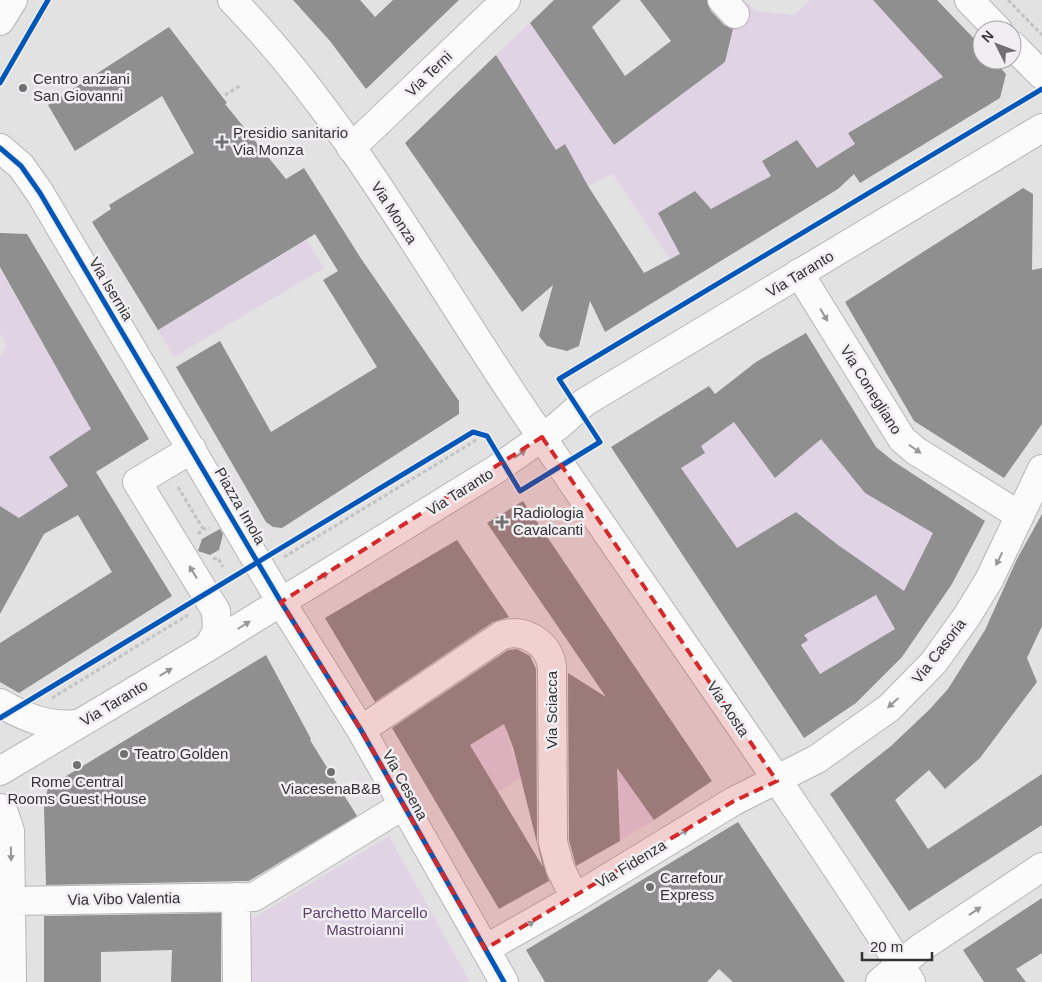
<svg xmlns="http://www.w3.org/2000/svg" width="1042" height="982" viewBox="0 0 1042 982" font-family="Helvetica,sans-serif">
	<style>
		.green { fill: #dfd3e4 }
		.building { fill: #8f8f8f; fill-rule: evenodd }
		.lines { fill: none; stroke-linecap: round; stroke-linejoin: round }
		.minor-casing { stroke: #b6b6b6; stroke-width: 30 }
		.major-casing { stroke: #b6b6b6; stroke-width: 30 }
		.path { stroke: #c3c3c3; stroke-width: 3; stroke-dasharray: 4 2.5; stroke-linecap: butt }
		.minor { stroke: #fbfbfb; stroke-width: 28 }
		.major { stroke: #fbfbfb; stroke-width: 28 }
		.cycleway-casing { stroke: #f0eef1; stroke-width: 8 }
		.cycleway { stroke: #0057b8; stroke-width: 5 }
		.oneway { fill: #979798 }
		.marked { fill: #d62828; fill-opacity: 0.2; stroke: #d62828; stroke-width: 4; stroke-dasharray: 10 6; stroke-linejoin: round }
		.poi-dot { fill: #717071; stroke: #f0eef1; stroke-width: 2 }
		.labels { text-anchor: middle; stroke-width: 5; stroke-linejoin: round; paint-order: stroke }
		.street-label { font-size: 15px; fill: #333334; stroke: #f0eef1 }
		.poi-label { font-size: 15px; fill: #333334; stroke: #f0eef1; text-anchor: start }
		.park-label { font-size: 15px; fill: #5e3e6b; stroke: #f0eef1 }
	</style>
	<rect width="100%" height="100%" fill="#e3e2e3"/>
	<path class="green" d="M810 0H873L943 77 848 132 855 144 817 168 797 141 762 160 771 176 711 209 695 191 658 213 680 254 670 259 613 174 588 186 556 150 496 55 530 23 614 145 725 62 733 31 726 24 746 2 756 11 794 15Z
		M307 240 324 268 174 357 158 330Z
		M0 269 102 447 83 459 72 442 49 456 68 486 19 518 0 506V357L7 344 0 333Z
		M734 422 775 478 821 439 865 493 933 533 905 591 882 605 895 629 830 668 823 678 804 651V642L808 640 804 635 838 545 796 512 737 548 677 462 705 452 701 446Z
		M615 716 639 799 654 820 620 841Z
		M504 724 521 778 498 792 470 745Z
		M389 836 470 982H250L249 921Z"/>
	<path class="building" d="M293 0H360L375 17 393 0H459L366 89 330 41Z
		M554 0H621L592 27 625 76 671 41 640 0H707L711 11 724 25 733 29 725 62 614 145 530 23Z
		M873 0H937L982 47V60H993L1006 74 1000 98 860 183 854 174 838 189 605 332 590 301 579 346 567 351 547 346 539 336 553 285 522 312 405 143 496 55 556 150 565 144 588 186 644 273 680 254 658 213 695 191 711 209 771 176 762 161 797 140 817 168 855 144 848 133 943 77Z
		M169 27 227 103 225 104 286 179 304 168 360 257 459 401V414L282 528 273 527 266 522 176 367 220 341 271 432 377 367 323 280 338 271 315 234 158 330 92 222 111 209 109 205 194 153 162 96 75 151 48 105Z
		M1023 188 1033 194 1032 270 1042 268V424L1004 478 914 421 845 302Z
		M0 233 27 234 149 439 96 472 172 596 19 693 0 682V643L112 572 78 515 44 534 0 614V506L19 518 68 486 49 457 91 429 0 267Z
		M806 333 876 447 893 461 985 521 952 584 902 657 856 703 804 738 611 447 709 386 715 394 756 362ZM734 422 775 478 821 439 865 493 933 533 904 591 838 545 796 512 737 548 681 468 705 453 701 446ZM876 595 895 629 820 674 801 645 808 640 804 635Z
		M523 501 712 781 654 820 617 768 620 841 576 866 569 840 568 673 606 697 487 523Z
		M1042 514V626L1027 658 1037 682 980 758 945 789 929 770 895 800 928 849 1042 774V825L909 911 830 794 891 746 929 710 948 689 985 630 1017 559Z
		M220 529 223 534 219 550 210 555 198 551 202 539Z
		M457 540 509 617 493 622 375 702 325 618Z
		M517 649 530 656 536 669 537 842 549 881 499 909 392 728 508 650ZM504 724 513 747 543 867 470 745Z
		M266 655 311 739 310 740 357 816 249 881 46 885 44 807 48 787Z
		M738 822 845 982H733L719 969 707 982H545L526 950Z
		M1042 898V953L1016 969 1026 982H984L963 950Z
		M221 913V982H171L172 950 101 952V982H44V916Z"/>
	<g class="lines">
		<g class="minor-casing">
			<path id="minor" d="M722 0 735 14
				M969 0 998 30
				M1012 45 1042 75
				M0 148 21 166 40 193 281 602 361 730 504 982
				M351 148 506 0
				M799 273 902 439 916 451 1019 515
				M192 449 137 482 216 611 217 631 208 647
				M0 703C26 718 48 727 78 724
				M361 730 502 635C525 628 549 643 552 667L553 842 560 868 575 898
				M0 808 4 813 10 831 12 982
				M236 897 237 982
				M12 901 254 897 402 806
				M485 949 575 898 734 801 817 759 889 708 934 662 967 616 989 580 1042 469
				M880 982 919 949 1042 867"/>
		</g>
		<g class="major-casing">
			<path id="major" d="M232 0C345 116 424 262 514 396 645 592 784 783 911 982
				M0 21 13 0
				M0 771 208 647 495 470 558 426 585 402 1042 128"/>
		</g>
		<path class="path" d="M1008 0 1042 35
			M225 95 240 86
			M178 487 203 529
			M198 534 203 529 210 528
			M284 557 478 439
			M213 559 218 558 223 567
			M52 698 188 615"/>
		<use href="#minor" class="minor"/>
		<use href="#major" class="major"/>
		<g class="cycleway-casing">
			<path id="cycleway" d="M0 83 48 0
				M0 148 21 166 40 193 281 602 361 730 504 982
				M0 718 473 432 487 436 520 491 600 442 559 379 1042 89"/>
		</g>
		<use href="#cycleway" class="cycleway"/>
	</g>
	<defs><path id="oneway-solid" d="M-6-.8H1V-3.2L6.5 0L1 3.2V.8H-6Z" transform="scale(1.25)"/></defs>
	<g class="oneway">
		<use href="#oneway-solid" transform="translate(824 315) rotate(59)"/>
		<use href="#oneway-solid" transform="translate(915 449) rotate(35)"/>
		<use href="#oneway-solid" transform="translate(520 454) rotate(-35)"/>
		<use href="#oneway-solid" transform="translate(999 559) rotate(116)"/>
		<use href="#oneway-solid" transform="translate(193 572) rotate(-122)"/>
		<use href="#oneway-solid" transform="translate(322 577) rotate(-32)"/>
		<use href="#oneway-solid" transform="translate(244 625) rotate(-32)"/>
		<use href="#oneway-solid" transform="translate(166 672) rotate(-31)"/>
		<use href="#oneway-solid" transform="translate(893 703) rotate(138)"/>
		<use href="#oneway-solid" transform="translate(682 833) rotate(-31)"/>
		<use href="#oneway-solid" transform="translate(11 854) rotate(89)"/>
		<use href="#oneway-solid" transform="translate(975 911) rotate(-34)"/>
		<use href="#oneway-solid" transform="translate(528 925) rotate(-30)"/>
	</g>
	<path class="marked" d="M542 437 777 781 734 801 485 949 361 730 281 602Z"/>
	<g class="poi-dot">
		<circle cx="23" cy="88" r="5"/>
		<path d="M219.5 134.5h5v5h5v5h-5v5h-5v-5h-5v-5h5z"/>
		<path d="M499.5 514.5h5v5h5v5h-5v5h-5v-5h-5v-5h5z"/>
		<circle cx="124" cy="754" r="5"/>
		<circle cx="77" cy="765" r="5"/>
		<circle cx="331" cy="772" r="5"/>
		<circle cx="650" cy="887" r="5"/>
	</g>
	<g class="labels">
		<g class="street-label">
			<text transform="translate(429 74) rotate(-44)" y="5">Via Terni</text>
			<text transform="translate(394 213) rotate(57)" y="5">Via Monza</text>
			<text transform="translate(800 274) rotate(-31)" y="5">Via Taranto</text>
			<text transform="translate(111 289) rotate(59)" y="5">Via Isernia</text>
			<text transform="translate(871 390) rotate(58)" y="5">Via Conegliano</text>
			<text transform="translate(460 492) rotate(-32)" y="5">Via Taranto</text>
			<text transform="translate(240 506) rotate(60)" y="5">Piazza Imola</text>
			<text transform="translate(939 651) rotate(-52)" y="5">Via Casoria</text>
			<text transform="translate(114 703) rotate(-31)" y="5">Via Taranto</text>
			<text transform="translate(728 709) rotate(56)" y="5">Via Aosta</text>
			<text transform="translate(552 710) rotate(-90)" y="5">Via Sciacca</text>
			<text transform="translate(405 785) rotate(61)" y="5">Via Cesena</text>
			<text transform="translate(631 864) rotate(-31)" y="5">Via Fidenza</text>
			<text transform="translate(124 899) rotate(-1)" y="5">Via Vibo Valentia</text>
		</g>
		<g class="poi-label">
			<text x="33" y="84">Centro anziani<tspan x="33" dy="17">San Giovanni</tspan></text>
			<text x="233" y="138">Presidio sanitario<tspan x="233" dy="17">Via Monza</tspan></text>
			<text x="513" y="518">Radiologia<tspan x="513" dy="17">Cavalcanti</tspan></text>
			<text x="134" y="759">Teatro Golden</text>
			<text x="77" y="787" text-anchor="middle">Rome Central<tspan x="77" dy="17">Rooms Guest House</tspan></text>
			<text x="331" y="794" text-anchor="middle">ViacesenaB&amp;B</text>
			<text x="660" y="883">Carrefour<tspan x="660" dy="17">Express</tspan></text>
		</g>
		<g class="park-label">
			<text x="365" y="918">Parchetto Marcello<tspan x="365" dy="17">Mastroianni</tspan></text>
		</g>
	</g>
	<g transform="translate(997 45) rotate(312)"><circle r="24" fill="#f0eef1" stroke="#a4a3a5"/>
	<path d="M0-4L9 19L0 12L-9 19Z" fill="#717071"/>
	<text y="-8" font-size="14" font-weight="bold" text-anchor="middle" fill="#333334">N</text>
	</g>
	<path d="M862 952v8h70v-8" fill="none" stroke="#333334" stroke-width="2.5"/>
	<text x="870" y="952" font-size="15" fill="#333334" stroke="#f0eef1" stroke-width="4" paint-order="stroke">20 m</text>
</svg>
